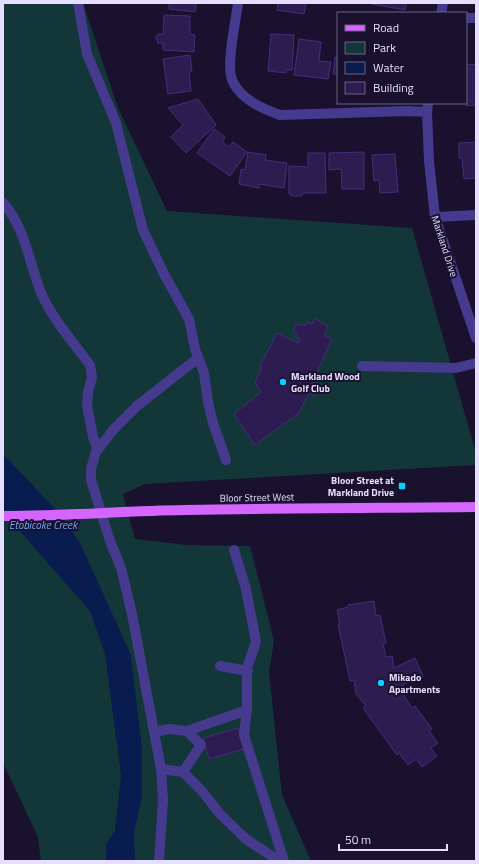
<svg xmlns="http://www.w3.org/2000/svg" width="479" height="864" viewBox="0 0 479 864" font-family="'Titillium Web',sans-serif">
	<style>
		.green { fill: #133639 }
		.water { fill: #091c4f }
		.building { fill: #2c1c50; stroke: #452d7d }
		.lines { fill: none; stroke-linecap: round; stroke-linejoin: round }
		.minor { stroke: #463a8f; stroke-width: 10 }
		.major { stroke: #d465ff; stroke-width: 10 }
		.poi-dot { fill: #0acfff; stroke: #19112e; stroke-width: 1.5 }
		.labels { text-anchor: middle; stroke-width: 4; stroke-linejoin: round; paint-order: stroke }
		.street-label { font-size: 10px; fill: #e5deff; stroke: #19112e }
		.poi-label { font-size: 10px; font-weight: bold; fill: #e5deff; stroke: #19112e; text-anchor: start }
		.water-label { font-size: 11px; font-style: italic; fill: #6cadff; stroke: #19112e }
	</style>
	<rect width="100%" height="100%" fill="#19112e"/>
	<path class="green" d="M3 3H83L118 108 167 211 412 228 476 453V465L145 484 123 494 135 539 187 545 250 546 274 641 269 672 282 795 311 861H41L38 837 3 763Z"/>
	<path class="water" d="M3 454 58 512 80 543 131 655 142 749V796L134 834 135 861H106V844L115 831 121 775 105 654 90 611 3 512Z"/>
	<path class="building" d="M169 3H196L195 12 169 9Z
		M278 3H306L304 14 277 10Z
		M367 3H406L405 10Z
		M164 15 190 16V34L195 35 194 52 163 50V43H158L156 37 158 34H163Z
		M271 34 294 35 292 70H286V73L268 71Z
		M299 39 321 42 319 61 331 62 328 79 294 75Z
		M190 55 192 71 189 72 191 91 168 94 163 59Z
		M335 57H338V74H333Z
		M476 64V105L466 106V65Z
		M198 99 216 125 186 153 171 137 183 125 168 108Z
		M214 129 225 137 222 142 229 147 233 142 247 152 230 176 197 153Z
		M476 142V178L464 179 462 158H459V143Z
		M248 152 266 155 265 160 287 163 284 188 259 184V188L239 184 241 169 245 170Z
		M364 152V189H342L341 169 329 170V153Z
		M308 153H325L326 193H302V196H291V194H289V166L308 167Z
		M395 154 398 192 380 193 379 180 374 181 372 155Z
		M315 319 328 326 324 335 332 339 312 383 320 387 315 396 309 393 299 413 255 445 234 414 261 392 255 382 262 367 260 366 277 333 298 343 300 338 295 337 297 334 293 332 297 324 300 326 302 324 306 325 307 322 312 324Z
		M374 601 376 616 380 615 386 643 383 644 386 657 392 656 394 668 415 658 423 676 402 685 409 692 404 696 412 708 415 706 432 729 429 731 438 743 431 748 437 756 422 767 416 759 408 765 399 753 397 755 363 708 366 706 356 694 354 680 350 681 338 624H340L337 610 348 607V605Z
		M238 728 244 749 209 759 203 738Z"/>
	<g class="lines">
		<path class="minor" d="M78 3 87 54 116 123 143 230 164 274 189 319 195 349 204 373 208 402 213 423 226 460
			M238 3C236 21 225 67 233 82 242 100 263 109 280 115L407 111 427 112
			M441 13 443 3
			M466 18H476
			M428 103 427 112 429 161 435 217 476 338
			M3 203C26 228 29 264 42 295 54 321 73 342 90 365L92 377 88 392 87 405 93 437 97 447 91 469V480L110 541 121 568 132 614 161 769
			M435 217 476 215
			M362 366 456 368 476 363
			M96 452 114 429 137 406 198 358
			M220 666 248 671
			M247 710 244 735 284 861
			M187 731 247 710V668L256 642 246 589 234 550
			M154 732 169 729 187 731 201 745 183 772
			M159 861 163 800 161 769 183 772 202 791 220 814 246 839 279 861"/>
		<path class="major" d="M3 516C64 516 124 511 185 510 282 508 379 508 476 507"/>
	</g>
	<g class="poi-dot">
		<circle cx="283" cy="382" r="4"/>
		<rect x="398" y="482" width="8" height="8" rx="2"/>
		<circle cx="381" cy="683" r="4"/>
	</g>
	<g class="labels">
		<g class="street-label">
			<text transform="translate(445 246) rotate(72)" y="4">Markland Drive</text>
			<text transform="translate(257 497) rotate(-1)" y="4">Bloor Street West</text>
		</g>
		<g class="poi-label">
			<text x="291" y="380">Markland Wood<tspan x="291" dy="12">Golf Club</tspan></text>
			<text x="394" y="484" text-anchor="end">Bloor Street at<tspan x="394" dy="12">Markland Drive</tspan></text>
			<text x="389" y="681">Mikado<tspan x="389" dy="12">Apartments</tspan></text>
		</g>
		<g class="water-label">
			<text x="43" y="529">Etobicoke Creek</text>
		</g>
	</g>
	<rect width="479" height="864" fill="none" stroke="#e5deff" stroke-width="8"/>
	<rect x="337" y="12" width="130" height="92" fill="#19112e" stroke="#6b6382"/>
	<rect x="345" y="25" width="20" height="6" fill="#d465ff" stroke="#6b6382"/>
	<text x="373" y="32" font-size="12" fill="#e5deff">Road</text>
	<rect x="345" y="42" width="20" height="12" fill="#133639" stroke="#6b6382"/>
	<text x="373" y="52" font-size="12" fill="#e5deff">Park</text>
	<rect x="345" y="62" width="20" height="12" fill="#091c4f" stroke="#6b6382"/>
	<text x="373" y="72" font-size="12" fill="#e5deff">Water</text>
	<rect x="345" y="82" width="20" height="12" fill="#2c1c50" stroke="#6b6382"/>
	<text x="373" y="92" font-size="12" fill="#e5deff">Building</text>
	<path d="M339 844v6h108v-6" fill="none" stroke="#e5deff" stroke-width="2"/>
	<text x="345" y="844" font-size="12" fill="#e5deff" stroke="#19112e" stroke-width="3" paint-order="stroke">50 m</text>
</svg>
